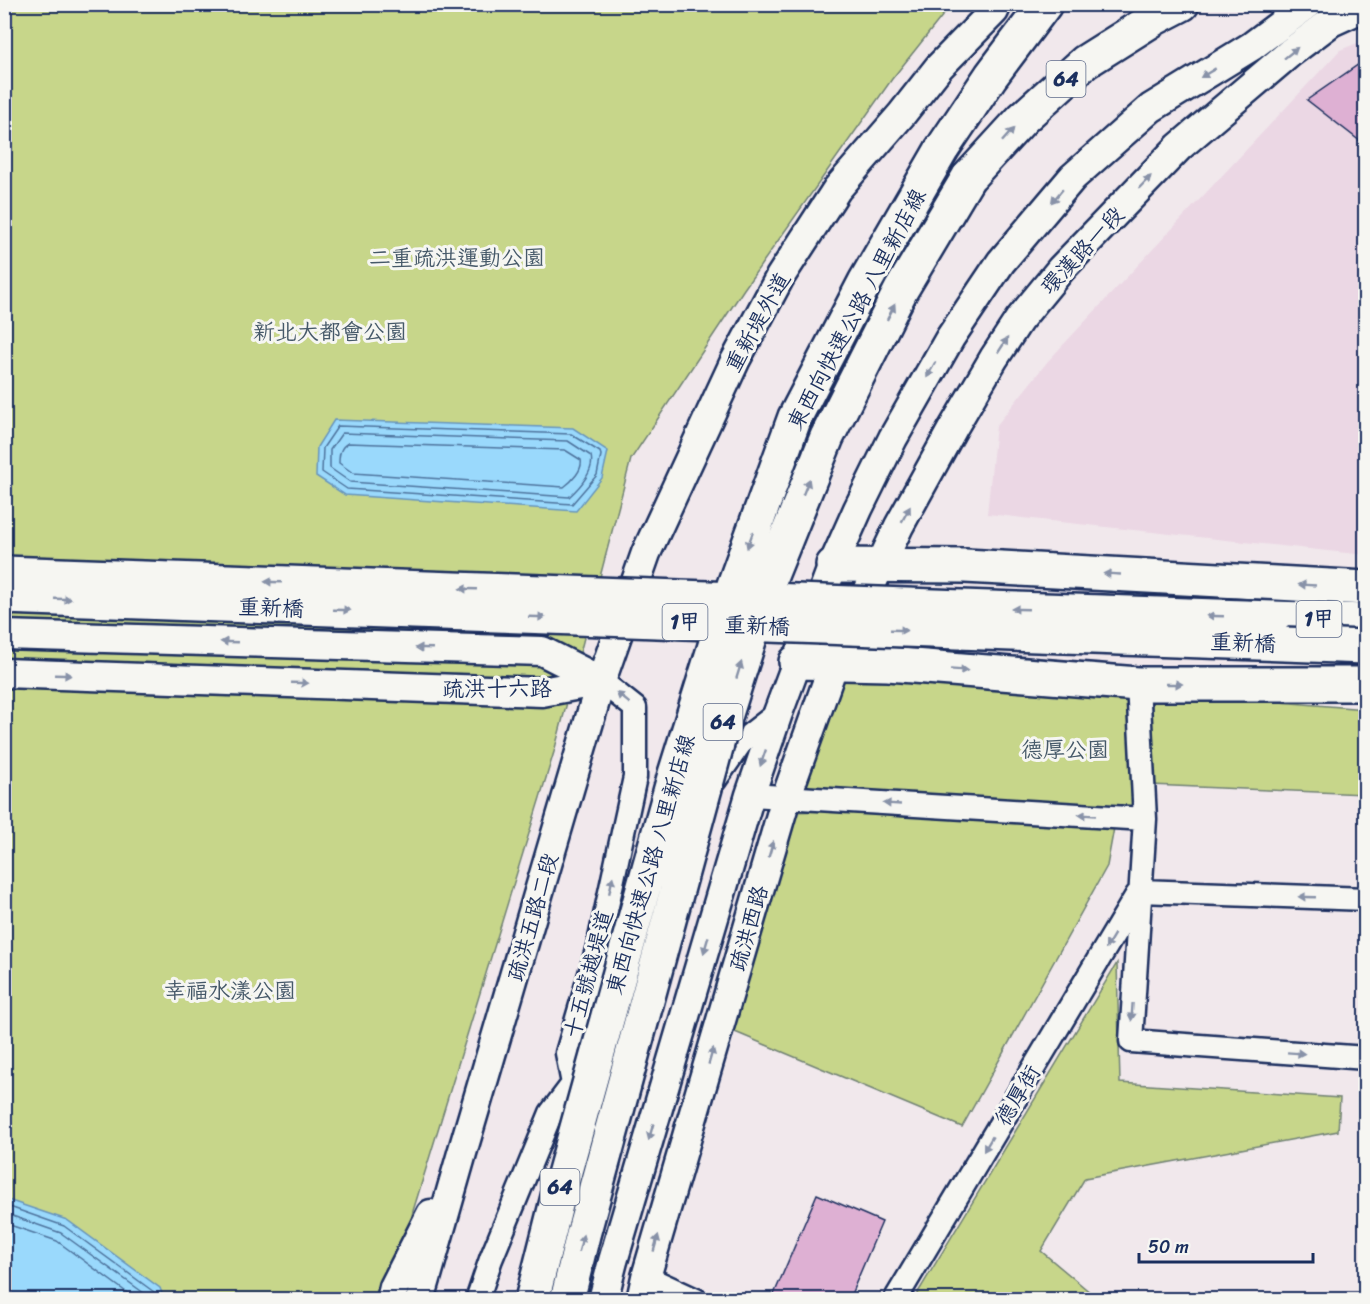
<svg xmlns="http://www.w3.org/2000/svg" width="1370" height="1304" viewBox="0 0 1370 1304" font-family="Sriracha,'LXGW WenKai TC',sans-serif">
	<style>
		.built { fill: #ebd7e4 }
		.green { fill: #c7d68a; stroke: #718274; stroke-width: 1.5 }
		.water { fill: #9ad9fc; stroke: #6795bd; stroke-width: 1.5 }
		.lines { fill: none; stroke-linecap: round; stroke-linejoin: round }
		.shore { stroke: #4e739d; stroke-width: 1.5 }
		.building { fill: #deb0d3; stroke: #1b2f5e; stroke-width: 1.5 }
		.minor-casing { stroke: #1b2f5e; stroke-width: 27 }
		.tertiary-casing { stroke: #1b2f5e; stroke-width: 33 }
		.primary-casing { stroke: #1b2f5e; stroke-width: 38 }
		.trunk-casing { stroke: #1b2f5e; stroke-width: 38 }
		.minor { stroke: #f6f6f2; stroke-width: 22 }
		.tertiary { stroke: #f6f6f2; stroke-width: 28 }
		.primary { stroke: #f6f6f2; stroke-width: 33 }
		.trunk { stroke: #f6f6f2; stroke-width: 33 }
		.primary-bridge-casing { stroke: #1b2f5e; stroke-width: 38; stroke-linecap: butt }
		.trunk-bridge-casing { stroke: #1b2f5e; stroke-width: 38; stroke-linecap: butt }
		.primary-bridge { stroke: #f6f6f2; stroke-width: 33 }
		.trunk-bridge { stroke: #f6f6f2; stroke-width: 33 }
		.oneway { fill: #8892a8 }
		.labels { text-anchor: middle; stroke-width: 6; stroke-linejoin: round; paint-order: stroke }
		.shield { fill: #f6f6f2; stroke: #5d6b8a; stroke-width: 1.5 }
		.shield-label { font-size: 21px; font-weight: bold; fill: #1b2f5e }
		.street-label { font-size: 22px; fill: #1b2f5e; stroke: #f6f6f2 }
		.park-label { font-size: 22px; fill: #465969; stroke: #f6f6f2 }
	</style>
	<rect width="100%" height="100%" fill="#f1e8ec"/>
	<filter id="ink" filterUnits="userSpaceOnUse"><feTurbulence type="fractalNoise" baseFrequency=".0167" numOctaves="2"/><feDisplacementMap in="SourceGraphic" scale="12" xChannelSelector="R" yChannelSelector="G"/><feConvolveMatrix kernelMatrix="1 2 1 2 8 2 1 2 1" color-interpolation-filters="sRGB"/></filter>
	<g filter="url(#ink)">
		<path class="built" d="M1365 40V555L987 514 996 426 1048 361 1340 50Z"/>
		<path class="green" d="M4 5H951L892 79 744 289 631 459 554 752 413 1211 394 1299H5Z
			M860 675 1134 686V817H1116L1107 866 962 1127 723 1027 789 812 941 808 769 798 800 726 823 681Z
			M1152 692 1365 709V794L1151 785Z
			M1117 963 1120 1083 1340 1098 1338 1131 1085 1178 1041 1251 1098 1299H914Z"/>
		<path class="water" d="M334 420 573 428 608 451 602 478 576 511 345 495 316 476 317 447Z
			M5 1199 67 1220 160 1288 164 1299H5Z"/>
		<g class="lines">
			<path class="shore" d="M338 426 571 434 600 452 601 455 597 475 572 504 347 489 322 472 323 448Z
				M342 433 568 441 591 456C595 471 580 487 569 497L350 482 330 468V450Z
				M348 443 565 450 581 460C583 470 572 481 564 487L353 473 339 463C339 455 340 447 348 443Z
				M4 1205 64 1226 154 1292 157 1300
				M4 1213 61 1233 148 1296 149 1300
				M4 1223 57 1241 137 1300"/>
		</g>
		<path class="building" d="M1365 60V145L1307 100Z
			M817 1194 882 1222 849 1299H772Z"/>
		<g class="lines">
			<g class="minor-casing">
				<path id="minor" d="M1138 684 1145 819 1131 1041 1366 1058
					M715 780 742 741 778 713
					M750 795 1145 819
					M1140 891 1366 899
					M573 1095V1084L567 1053 599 943 635 777V708L601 681
					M646 1277 696 1300
					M477 1300 491 1259 551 1113 573 1084 595 1066
					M895 1300 1137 895"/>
			</g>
			<g class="tertiary-casing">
				<path id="tertiary" d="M4 635 542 651 601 681
					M4 673 542 692 601 681
					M391 1300 394 1287 431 1214
					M420 1300 462 1153 601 681 646 553 735 361 780 277 837 189 902 114 939 67 994 11 997 4
					M603 1300 613 1261 750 795 778 713 833 565 858 509 893 438 950 338 1001 262 1073 177 1151 108 1252 46 1308 4
					M641 1300 646 1277 786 798 834 663 899 526 953 428 994 358 1019 320 1061 269 1179 147 1291 52 1331 22 1366 6"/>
			</g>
			<g class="primary-casing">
				<path id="primary" d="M833 565 965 566 1366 588
					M1273 618 1366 621
					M796 662 888 664 1138 684H1366"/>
			</g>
			<g class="trunk-casing">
				<path id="trunk" d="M942 149 991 76 1045 4
					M968 178 1023 118 1085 62 1155 18 1182 4"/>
			</g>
			<use href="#minor" class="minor"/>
			<use href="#tertiary" class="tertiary"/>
			<use href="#primary" class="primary"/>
			<use href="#trunk" class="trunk"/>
			<g class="primary-bridge-casing">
				<path id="primary-bridge" d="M4 573 1273 618
					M4 597 1366 647"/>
			</g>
			<g class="trunk-bridge-casing">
				<path id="trunk-bridge" d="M532 1300 559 1193 675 774 734 585 795 417 865 282 942 149
					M567 1300 583 1235 720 733 764 593 827 437 901 290 968 178"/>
			</g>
			<use href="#primary-bridge" class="primary-bridge"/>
			<use href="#trunk-bridge" class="trunk-bridge"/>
		</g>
		<defs><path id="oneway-solid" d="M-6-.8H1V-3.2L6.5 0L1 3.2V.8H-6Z" transform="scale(1.5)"/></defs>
		<g class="oneway">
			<use href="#oneway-solid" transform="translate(1291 53) rotate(-39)"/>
			<use href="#oneway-solid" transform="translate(1208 73) rotate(149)"/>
			<use href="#oneway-solid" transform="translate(1008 135) rotate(-48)"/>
			<use href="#oneway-solid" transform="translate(1145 182) rotate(-46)"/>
			<use href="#oneway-solid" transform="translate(1057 196) rotate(130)"/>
			<use href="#oneway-solid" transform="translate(891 312) rotate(-63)"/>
			<use href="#oneway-solid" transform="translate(1003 345) rotate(-57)"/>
			<use href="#oneway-solid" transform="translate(931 370) rotate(119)"/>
			<use href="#oneway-solid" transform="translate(806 487) rotate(-68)"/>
			<use href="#oneway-solid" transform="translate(906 514) rotate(-61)"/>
			<use href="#oneway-solid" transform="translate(750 540) rotate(110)"/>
			<use href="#oneway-solid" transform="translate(1112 574) rotate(-177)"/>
			<use href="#oneway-solid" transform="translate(273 582) rotate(-178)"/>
			<use href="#oneway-solid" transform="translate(1307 585) rotate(-177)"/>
			<use href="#oneway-solid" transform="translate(468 589) rotate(-178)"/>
			<use href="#oneway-solid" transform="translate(63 599) rotate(2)"/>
			<use href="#oneway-solid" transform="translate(1020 609) rotate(-178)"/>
			<use href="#oneway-solid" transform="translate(342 610) rotate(2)"/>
			<use href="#oneway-solid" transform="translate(1215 616) rotate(-178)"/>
			<use href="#oneway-solid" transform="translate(537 617) rotate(2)"/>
			<use href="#oneway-solid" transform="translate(899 630) rotate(2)"/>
			<use href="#oneway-solid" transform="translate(229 642) rotate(-178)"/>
			<use href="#oneway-solid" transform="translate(424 648) rotate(-178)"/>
			<use href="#oneway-solid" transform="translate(739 670) rotate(-73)"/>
			<use href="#oneway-solid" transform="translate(959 670) rotate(4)"/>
			<use href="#oneway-solid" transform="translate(63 675) rotate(2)"/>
			<use href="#oneway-solid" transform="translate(300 683) rotate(2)"/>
			<use href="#oneway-solid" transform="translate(1174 684)"/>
			<use href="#oneway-solid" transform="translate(623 698) rotate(-141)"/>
			<use href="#oneway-solid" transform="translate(763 758) rotate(109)"/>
			<use href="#oneway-solid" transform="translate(892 804) rotate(-177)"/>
			<use href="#oneway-solid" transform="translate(1087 815) rotate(-177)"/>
			<use href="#oneway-solid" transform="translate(771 849) rotate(-74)"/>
			<use href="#oneway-solid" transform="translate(611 885) rotate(-78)"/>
			<use href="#oneway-solid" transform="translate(1307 897) rotate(-178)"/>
			<use href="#oneway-solid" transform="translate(1110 941) rotate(121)"/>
			<use href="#oneway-solid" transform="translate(706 945) rotate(106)"/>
			<use href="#oneway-solid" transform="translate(1132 1012) rotate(94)"/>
			<use href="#oneway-solid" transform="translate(1296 1053) rotate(4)"/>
			<use href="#oneway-solid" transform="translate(711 1056) rotate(-74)"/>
			<use href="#oneway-solid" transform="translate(651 1132) rotate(106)"/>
			<use href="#oneway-solid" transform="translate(988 1144) rotate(121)"/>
			<use href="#oneway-solid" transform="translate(581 1243) rotate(-76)"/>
			<use href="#oneway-solid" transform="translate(656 1243) rotate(-74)"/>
		</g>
	</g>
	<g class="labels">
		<g class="shield">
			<rect x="1046.5" y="61" width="39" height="36" rx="4.5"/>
			<rect x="1296.5" y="601" width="45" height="36" rx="4.5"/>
			<rect x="662.5" y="604" width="45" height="36" rx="4.5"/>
			<rect x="703.5" y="704" width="39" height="36" rx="4.5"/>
			<rect x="540.5" y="1169" width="39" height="36" rx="4.5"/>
		</g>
		<g class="shield-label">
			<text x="1066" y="86">64</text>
			<text x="1319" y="626">1甲</text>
			<text x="685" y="629">1甲</text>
			<text x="723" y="729">64</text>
			<text x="560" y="1194">64</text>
		</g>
		<g class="street-label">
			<text transform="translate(1082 250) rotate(-47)" y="8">環漢路一段</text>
			<text transform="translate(856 309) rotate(-62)" y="8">東西向快速公路 八里新店線</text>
			<text transform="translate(757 322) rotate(-61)" y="8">重新堤外道</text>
			<text transform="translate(271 607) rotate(2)" y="8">重新橋</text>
			<text transform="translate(757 625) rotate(2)" y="8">重新橋</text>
			<text transform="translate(1243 642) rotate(2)" y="8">重新橋</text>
			<text x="497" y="696">疏洪十六路</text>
			<text transform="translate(650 864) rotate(-74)" y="8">東西向快速公路 八里新店線</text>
			<text transform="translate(532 917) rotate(-74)" y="8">疏洪五路二段</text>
			<text transform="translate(748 928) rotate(-74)" y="8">疏洪西路</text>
			<text transform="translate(588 974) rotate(-75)" y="8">十五號越堤道</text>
			<text transform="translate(1017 1095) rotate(-59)" y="8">德厚街</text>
		</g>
		<g class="park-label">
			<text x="457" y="265">二重疏洪運動公園</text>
			<text x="330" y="339">新北大都會公園</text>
			<text x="1065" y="757">德厚公園</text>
			<text x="230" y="998">幸福水漾公園</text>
		</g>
	</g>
	<rect width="1370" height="1304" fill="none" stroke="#f6f6f2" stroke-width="24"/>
	<rect x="12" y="12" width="1346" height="1280" fill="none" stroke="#1b2f5e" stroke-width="2" filter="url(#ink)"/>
	<path d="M1139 1253v9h174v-9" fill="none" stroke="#1b2f5e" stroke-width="3"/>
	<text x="1148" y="1253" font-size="18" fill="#1b2f5e" stroke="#f6f6f2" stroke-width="4.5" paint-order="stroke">50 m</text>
</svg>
